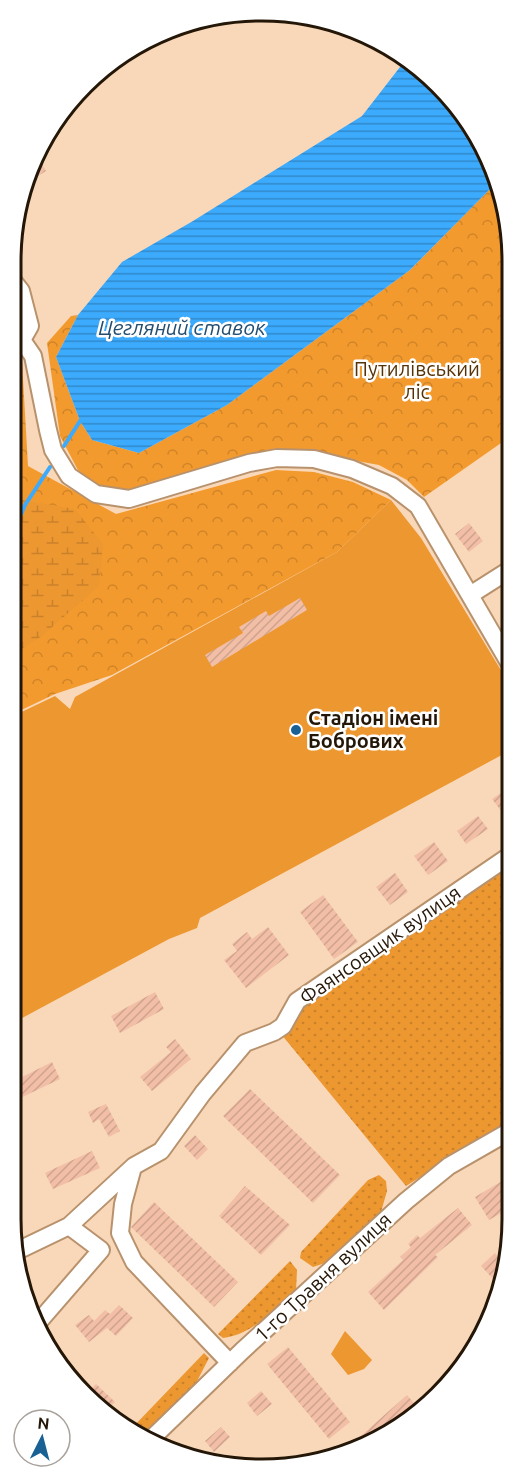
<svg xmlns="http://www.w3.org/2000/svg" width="523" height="1480" viewBox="0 0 523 1480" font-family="Ubuntu,sans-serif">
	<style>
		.grass { fill: url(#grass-dots) }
		.forest { fill: url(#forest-crowns) }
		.wetland { fill: url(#wetland-marsh) }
		.park { fill: #ed9730 }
		.water { fill: url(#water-rules) }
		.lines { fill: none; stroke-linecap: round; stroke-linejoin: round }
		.stream { stroke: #3caafd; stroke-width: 4 }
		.building { fill: url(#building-hatch) }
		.minor-casing { stroke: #b8926d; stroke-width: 20 }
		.minor { stroke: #fff; stroke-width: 16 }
		.poi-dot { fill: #196195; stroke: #fff; stroke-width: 2 }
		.labels { text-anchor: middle; stroke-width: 5; stroke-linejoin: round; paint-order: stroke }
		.park-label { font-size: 20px; fill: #563307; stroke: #fff }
		.poi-label { font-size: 20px; font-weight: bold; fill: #251708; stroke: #fff; text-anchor: start }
		.street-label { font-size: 20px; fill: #251708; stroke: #fff }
		.water-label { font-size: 21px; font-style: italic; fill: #244e70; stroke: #fff }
		.rim { fill: none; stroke: #251708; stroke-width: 3 }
	</style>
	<defs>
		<pattern id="grass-dots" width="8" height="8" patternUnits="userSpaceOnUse" patternTransform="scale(1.5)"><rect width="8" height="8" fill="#ed9730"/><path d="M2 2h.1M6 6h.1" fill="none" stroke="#cb8129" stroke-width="1.8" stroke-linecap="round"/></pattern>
		<pattern id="forest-crowns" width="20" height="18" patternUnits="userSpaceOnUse" patternTransform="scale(1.5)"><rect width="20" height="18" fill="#f39a2e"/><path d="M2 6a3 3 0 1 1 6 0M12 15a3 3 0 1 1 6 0" fill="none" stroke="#d08427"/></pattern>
		<pattern id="wetland-marsh" width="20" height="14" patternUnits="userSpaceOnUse" patternTransform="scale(1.5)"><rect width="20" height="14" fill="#ed9730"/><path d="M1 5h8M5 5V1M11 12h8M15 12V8" fill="none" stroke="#cb8129"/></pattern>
		<pattern id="water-rules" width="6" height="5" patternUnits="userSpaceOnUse" patternTransform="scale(1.5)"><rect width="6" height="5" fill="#3caafd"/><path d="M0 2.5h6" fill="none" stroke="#3289cb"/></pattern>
		<pattern id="building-hatch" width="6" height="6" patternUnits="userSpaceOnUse" patternTransform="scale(1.5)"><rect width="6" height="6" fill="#f2bea6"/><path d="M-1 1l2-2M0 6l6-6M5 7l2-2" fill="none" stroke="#cfa38d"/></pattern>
	</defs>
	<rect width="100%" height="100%" fill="#f9d8b9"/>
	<path class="grass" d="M512 856V1119L406 1186 281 1034 298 1000Z
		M379 1175 386 1181 387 1191 381 1212 325 1263 313 1267 300 1258 301 1252 368 1180Z
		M290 1261 297 1270 296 1291C275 1309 252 1335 223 1338L218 1334Z
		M204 1353 209 1358 195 1385 141 1437 131 1429Z"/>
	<path class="forest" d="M496 183 510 228 511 436 424 497 407 480 379 465 302 451 132 497 102 493 79 472 60 436 47 343 71 316 78 315 56 357 80 421 92 440 139 453 227 405 410 270Z
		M10 352 22 361 28 466 116 514 276 470 314 472 353 482 391 500 337 552 112 675 55 694 11 715Z"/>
	<path class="wetland" d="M11 498 75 509 103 544 99 586 42 636 11 656Z"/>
	<path class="park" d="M391 500 421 538 511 687V750L200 918 197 928 169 939 11 1024V717L55 696 70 709 75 697 337 552Z
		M345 1331 372 1360 364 1369 348 1375 331 1354Z"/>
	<path class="water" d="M407 60 450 96 487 151 496 183 410 270 227 405 139 453 92 440 80 421 56 357 78 315 122 262 193 221 362 116 400 67Z"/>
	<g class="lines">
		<path class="stream" d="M64 446 80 421
			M10 540 25 505 50 467"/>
	</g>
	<path class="building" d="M38 158 46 171 25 184Z
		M469 523 483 541 469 552 455 534Z
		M300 598 307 610 212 667 205 655 243 633 239 627 266 611 269 616Z
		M512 785V811L505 816 492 799Z
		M478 816 488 829 466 844 457 831Z
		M434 842 448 861 428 875 414 856Z
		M395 873 408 892 390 905 376 887Z
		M323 895 358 942 334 959 300 912Z
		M268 927 289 955 246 988 224 960 237 951 232 944 247 932 252 939Z
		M155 992 164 1009 120 1033 111 1016Z
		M175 1039 191 1059 152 1091 140 1077 171 1052 166 1047Z
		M52 1062 60 1079 14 1101 10 1094V1083Z
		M250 1089 340 1175 313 1203 223 1116Z
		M106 1104 120 1131 109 1137 99 1119 93 1123 88 1112Z
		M195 1135 208 1149 197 1160 184 1146Z
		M92 1151 100 1168 53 1189 45 1173Z
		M512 1175V1209L505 1214 503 1212 489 1220 475 1197Z
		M245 1186 290 1225 261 1255 219 1216Z
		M154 1202 238 1282 214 1307 131 1227Z
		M458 1208 472 1225 435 1255 438 1257 384 1310 368 1292 403 1260 400 1257 411 1247 408 1244 417 1235 420 1238Z
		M495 1253 506 1267 494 1280 481 1266Z
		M119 1305 133 1318 116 1336 107 1328 89 1342 75 1325 89 1315 94 1321 105 1310 110 1314Z
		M288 1347 350 1422 329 1439 267 1364Z
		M96 1384 115 1402 107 1410 86 1394Z
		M261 1391 272 1404 257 1416 247 1403Z
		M407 1395 419 1409 401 1427 346 1452 345 1450Z
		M221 1427 230 1437 214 1452 205 1441Z"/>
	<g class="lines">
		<g class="minor-casing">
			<path id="minor" d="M10 277 21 291 30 326 22 340
				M10 330 22 340 33 356 48 430 53 450 69 476 96 494 129 499 249 463 277 458 314 459 352 469 392 486 418 506 511 666
				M470 595 511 569
				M133 1167 123 1204 120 1233 134 1262 230 1363
				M17 1251 69 1226 134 1166 161 1151 203 1093 245 1043 274 1032 283 1026 297 1001 512 854
				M36 1325 101 1250 69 1226
				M148 1442 242 1351 406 1201 449 1166 512 1130"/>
		</g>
		<use href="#minor" class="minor"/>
	</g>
	<circle class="poi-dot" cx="296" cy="730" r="6"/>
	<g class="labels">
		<g class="park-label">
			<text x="417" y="376">Путилівський<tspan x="417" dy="23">ліс</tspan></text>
		</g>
		<g class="poi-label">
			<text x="308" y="725">Стадіон імені<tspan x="308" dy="23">Бобрових</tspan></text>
		</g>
		<g class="street-label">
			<text transform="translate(380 945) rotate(-35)" y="7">Фаянсовщик вулиця</text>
			<text transform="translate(323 1277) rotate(-43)" y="7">1-го Травня вулиця</text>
		</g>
		<g class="water-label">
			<text x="182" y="335">Цегляний ставок</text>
		</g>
	</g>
	<path d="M0 0H523V1480H0ZM261 21H262A240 240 0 0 1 502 261V1219A240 240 0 0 1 262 1459H261A240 240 0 0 1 21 1219V261A240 240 0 0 1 261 21Z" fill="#fff" fill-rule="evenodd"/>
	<path class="rim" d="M261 21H262A240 240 0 0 1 502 261V1219A240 240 0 0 1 262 1459H261A240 240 0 0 1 21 1219V261A240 240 0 0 1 261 21Z"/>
	<g transform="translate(42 1438) rotate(6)"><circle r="28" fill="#ffffff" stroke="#a8a29c" stroke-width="1.5"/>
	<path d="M0-4.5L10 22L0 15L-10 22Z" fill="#196195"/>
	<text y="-9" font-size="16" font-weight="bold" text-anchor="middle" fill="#251708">N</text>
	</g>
</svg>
